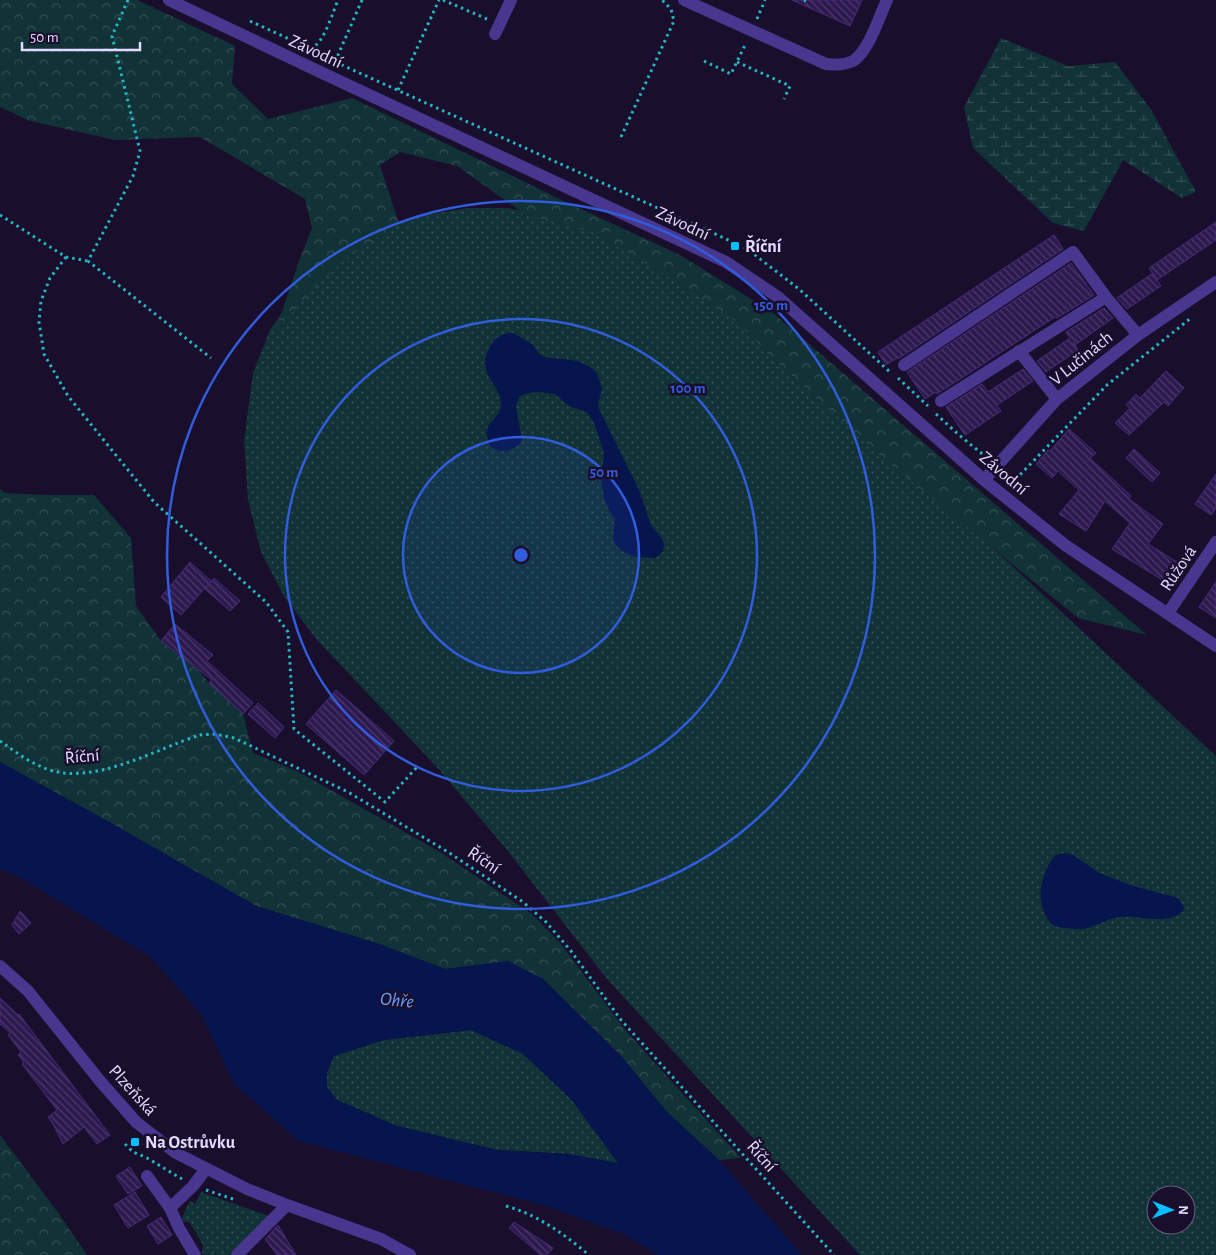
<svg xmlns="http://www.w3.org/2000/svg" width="1216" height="1255" viewBox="0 0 1216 1255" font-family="'Alegreya Sans',sans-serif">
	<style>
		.grass { fill: url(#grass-dots); fill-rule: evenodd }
		.forest { fill: url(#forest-crowns) }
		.wetland { fill: url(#wetland-marsh) }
		.water { fill: #06154e; fill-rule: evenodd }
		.building { fill: url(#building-back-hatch); stroke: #472a7d }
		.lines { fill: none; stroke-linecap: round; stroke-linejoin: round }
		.path { stroke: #26b7c7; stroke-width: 3; stroke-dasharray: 2.5 4; stroke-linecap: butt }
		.minor { stroke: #48378f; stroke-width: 12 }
		.ring { fill: none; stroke: #315cdc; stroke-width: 2.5 }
		.poi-dot { fill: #06bfff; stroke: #190f2c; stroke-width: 2 }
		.labels { text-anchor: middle; stroke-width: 5; stroke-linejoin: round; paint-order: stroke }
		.street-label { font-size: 18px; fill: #e4daff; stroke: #190f2c }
		.poi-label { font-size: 18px; font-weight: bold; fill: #e4daff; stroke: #190f2c; text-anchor: start }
		.water-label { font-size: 19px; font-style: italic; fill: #68a2ff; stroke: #190f2c }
		.centre { fill: #315cdc; stroke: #190f2c; stroke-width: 2.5 }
		.ring-label { font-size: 15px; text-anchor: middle; font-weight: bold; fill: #315cdc; stroke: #190f2c; stroke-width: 5; stroke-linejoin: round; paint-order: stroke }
	</style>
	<defs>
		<pattern id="grass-dots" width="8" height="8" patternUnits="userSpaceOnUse" patternTransform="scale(1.25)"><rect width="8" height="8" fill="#113237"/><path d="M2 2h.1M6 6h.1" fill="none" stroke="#344f55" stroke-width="1.8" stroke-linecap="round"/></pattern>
		<pattern id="forest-crowns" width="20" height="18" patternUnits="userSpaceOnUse" patternTransform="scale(1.25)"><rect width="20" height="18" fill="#113237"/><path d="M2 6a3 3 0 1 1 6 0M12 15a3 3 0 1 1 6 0" fill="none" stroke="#344f55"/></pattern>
		<pattern id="wetland-marsh" width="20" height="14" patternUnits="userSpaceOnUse" patternTransform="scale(1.25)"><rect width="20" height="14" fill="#113237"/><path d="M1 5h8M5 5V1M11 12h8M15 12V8" fill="none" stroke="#344f55"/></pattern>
		<pattern id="building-back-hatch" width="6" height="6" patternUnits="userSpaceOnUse" patternTransform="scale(1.25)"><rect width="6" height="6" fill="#2d194f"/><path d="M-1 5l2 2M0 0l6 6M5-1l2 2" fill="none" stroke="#4b3a69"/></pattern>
	</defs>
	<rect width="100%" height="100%" fill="#190f2c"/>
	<path class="grass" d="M467 208H505L539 213 604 233 736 316 847 418 993 548 1216 756V1255H860L607 979 507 850 435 765 317 640 285 598 261 552 248 500 244 441 253 373 270 330 303 283 392 223 420 216ZM1156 1195H1186V1225H1156Z
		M471 1030 523 1054 571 1099 619 1164 569 1154 497 1150 397 1126 337 1100 327 1087V1072L334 1056 383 1040Z
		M201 1192 269 1216 229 1255H204L202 1253 203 1245 190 1223 181 1220 190 1201 195 1204Z"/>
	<path class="forest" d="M0 0H137L235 46 232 84 268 119 352 98 568 203 680 255 772 312 1147 635 1078 618 883 458 779 364 737 322 659 271 592 232 526 215 457 166 400 152 380 165 399 224 349 256 311 291 275 332 299 261 312 228 305 199 200 137 115 140 30 121 0 107Z
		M0 489 5 493 47 495H94L131 538 136 606 161 641 199 671 209 683 243 714 253 753 299 772 440 852 532 914 561 944 626 1031 741 1158 719 1160 666 1111 622 1057 543 979 508 962 445 969 376 943 256 906 109 822 0 762Z
		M0 1135 59 1214 87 1255H0Z"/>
	<path class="wetland" d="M1001 38 1068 66 1115 62 1152 111 1196 192 1182 198 1123 160 1084 231 1053 223 973 148 964 107Z"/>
	<path class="water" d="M513 333 533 345 539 354 544 357 578 361 590 367 597 373 602 389 598 404 599 409 639 490 651 525 662 539 664 544 663 551 656 558 634 557 622 551 615 544 613 538 615 519 609 510 604 498 601 478 604 453 595 425 587 412 569 406 555 394 537 392 524 394 519 397 516 406 522 441C514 451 501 455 490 446 479 420 500 423 501 404 501 386 481 378 486 356 488 351 489 347 493 342 499 336 503 333 513 333Z
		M0 762 109 822 256 906 376 943 445 969 508 961 543 979 622 1057 666 1111 719 1160 802 1255H658L626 1235 547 1206 299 1141 234 1084 202 1015 151 957 21 878 0 869ZM471 1030 523 1054 571 1099 618 1163 569 1154 497 1150 397 1126 337 1100 327 1087V1072L334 1056 383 1040Z
		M1065 853 1073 855 1099 873 1133 886 1178 898 1184 907 1183 911C1167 926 1140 915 1120 917 1107 918 1096 927 1083 929 1076 929 1060 929 1053 925 1050 923 1048 920 1046 916 1035 896 1042 873 1055 855Z"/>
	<path class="building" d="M792 0H862L850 26Z
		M1216 222V240L1157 280 1161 286 1127 309 1117 298 1153 273 1155 277 1149 268Z
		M1054 235 1063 249 898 359 897 358 886 365 878 352Z
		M1071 263 1094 295 1057 318 1055 317 937 394 936 392 925 399 907 372Z
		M1104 308 1113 318 1075 345 1073 342 1078 350 1046 372 1037 361 1070 338 1066 332Z
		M1023 369 1033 381 997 405 1001 411 965 435 946 407 982 384 988 392Z
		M1166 371 1184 388 1168 406 1164 402 1129 435 1115 423 1130 408 1126 405 1136 394 1140 398Z
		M1069 429 1096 453 1090 458 1131 496 1129 499 1163 524 1148 544 1182 565 1169 584 1112 549 1130 523 1105 501 1086 531 1059 514 1079 490 1058 471 1052 478 1036 464 1048 450 1050 451Z
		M1134 449 1160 473 1152 482 1126 458Z
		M1216 474V508L1211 515 1195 504Z
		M190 562 211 581 181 615 161 597Z
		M214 578 240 601 230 611 205 589Z
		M1216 582V618L1199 607Z
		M175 624 213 655 207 661 253 703 243 714 209 683 212 680 161 641Z
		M336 690 394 741 364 775 306 724Z
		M258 703 284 727 275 738 248 714Z
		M20 911 31 923 19 934 12 925Z
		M0 998 18 1015 19 1014 110 1135 97 1144 84 1127 63 1144 54 1126 48 1117 57 1110 22 1064 24 1062 18 1055 21 1052 8 1035 10 1033 0 1024Z
		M130 1167 142 1186 128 1194 116 1176Z
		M135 1192 149 1215 128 1228 114 1205Z
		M161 1217 172 1235 158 1244 147 1226Z
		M514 1222 553 1248 547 1255H541L509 1228Z
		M278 1225 296 1255H277L265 1239Z"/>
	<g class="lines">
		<path class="path" d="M128 0 112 36 140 151 133 176 88 261 211 358
			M362 0 338 55 337 60 342 65 746 248 799 289 891 373
			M443 0 487 19
			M804 0 806 1
			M757 19 765 0
			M250 21 304 46C308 47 312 48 316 45 325 38 333 12 338 0
			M704 61 731 74 746 43
			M737 62 790 86 784 99
			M398 90 439 0
			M621 137 674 21 671 9 662 0
			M0 215 66 257 88 261
			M66 257 50 278 41 301 39 322 44 354 68 396 154 502 266 602 288 632 294 729 385 802 417 767
			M898 378 928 406
			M936 414 959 435 986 457
			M1006 474 1014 481 1107 385 1191 318
			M0 741C13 750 27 761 42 767 89 789 155 749 200 735L215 734 234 738 348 792 448 852 523 902 546 922 571 951 621 1020 834 1255
			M125 1144 133 1152 147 1158 182 1179
			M206 1190 236 1200
			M506 1206C538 1215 564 1234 589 1255"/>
		<path class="minor" d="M169 0 318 71 726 262 778 297 984 480 1065 545 1216 646
			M684 0 826 64C835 65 845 65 853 61 869 51 879 17 887 0
			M495 34 511 0
			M1019 351 1057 399
			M904 365 1073 252 1106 297 1138 335
			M941 401 1106 297
			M984 480 1057 399 1138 335 1216 282
			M1168 613 1216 542
			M0 966 28 991 100 1081 136 1122 176 1153 247 1189 287 1205 381 1239 410 1255
			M147 1176 170 1208
			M195 1255 179 1228 170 1208 193 1186 206 1169
			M237 1255 287 1205"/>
	</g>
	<circle cx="521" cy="555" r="118" fill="#315cdc" fill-opacity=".12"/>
	<g class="ring">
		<circle cx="521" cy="555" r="118"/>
		<circle cx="521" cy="555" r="236"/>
		<circle cx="521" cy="555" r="354"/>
	</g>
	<g class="poi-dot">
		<rect x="730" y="241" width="10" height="10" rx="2.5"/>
		<rect x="130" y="1137" width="10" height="10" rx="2.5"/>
	</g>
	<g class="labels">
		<g class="street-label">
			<text transform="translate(316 51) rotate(25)" y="6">Závodní</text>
			<text transform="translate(683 223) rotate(25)" y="6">Závodní</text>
			<text transform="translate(1081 358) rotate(-39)" y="6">V Lučinách</text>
			<text transform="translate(1004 473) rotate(40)" y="6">Závodní</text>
			<text transform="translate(1178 568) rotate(-56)" y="6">Růžová</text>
			<text transform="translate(82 756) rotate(-5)" y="6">Říční</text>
			<text transform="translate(484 860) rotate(34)" y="6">Říční</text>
			<text transform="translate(133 1090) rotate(48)" y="6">Plzeňská</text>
			<text transform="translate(762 1156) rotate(48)" y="6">Říční</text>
		</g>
		<g class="poi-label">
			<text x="745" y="252">Říční</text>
			<text x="145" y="1148">Na Ostrůvku</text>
		</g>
		<g class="water-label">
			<text transform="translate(397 999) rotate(6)" y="7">Ohře</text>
		</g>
	</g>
	<circle cx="521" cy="555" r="8" class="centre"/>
	<g class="ring-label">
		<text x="771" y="310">150 m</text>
		<text x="688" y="393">100 m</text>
		<text x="604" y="477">50 m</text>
	</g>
	<g transform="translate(1171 1210) rotate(91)"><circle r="24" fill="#190f2c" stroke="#6a6080"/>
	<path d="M0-4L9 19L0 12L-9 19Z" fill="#06bfff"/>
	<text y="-8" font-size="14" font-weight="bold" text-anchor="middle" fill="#e4daff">N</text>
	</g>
	<path d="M22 42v8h118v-8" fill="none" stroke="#e4daff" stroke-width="2.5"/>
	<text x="30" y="42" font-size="15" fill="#e4daff" stroke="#190f2c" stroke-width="4" paint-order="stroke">50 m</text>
</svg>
